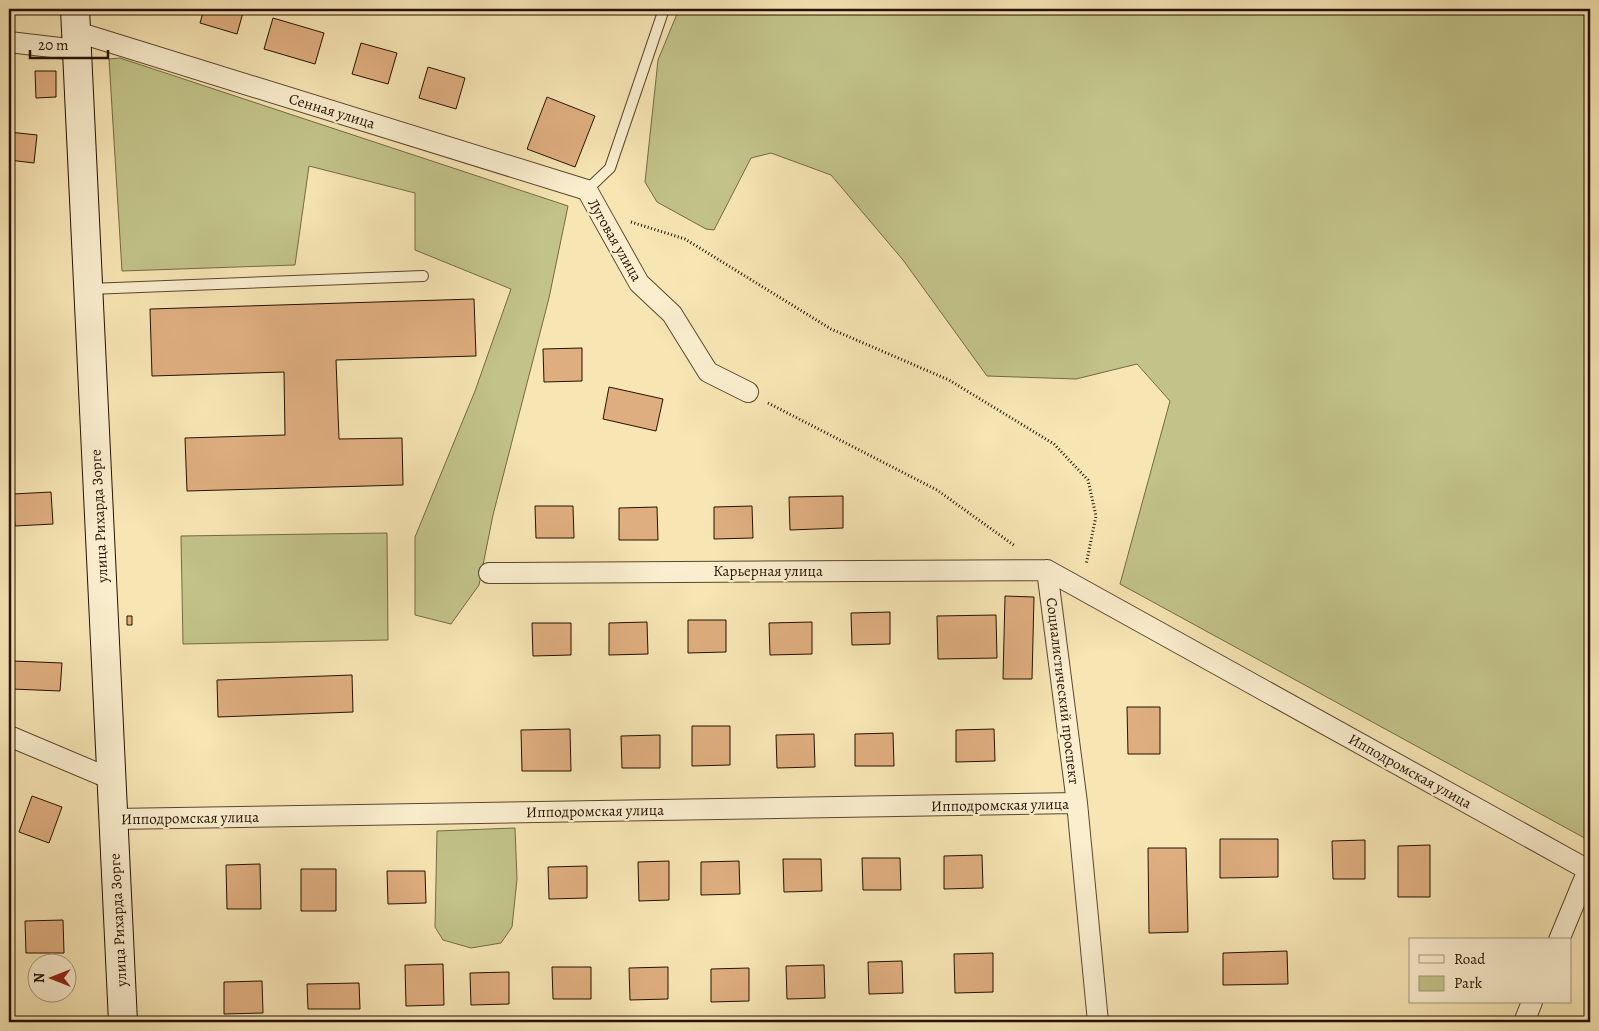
<svg xmlns="http://www.w3.org/2000/svg" width="1599" height="1031" viewBox="0 0 1599 1031" font-family="Alegreya,serif">
	<style>
		.green { fill: #c2c389; stroke: #746a44 }
		.building { fill: #dfae7f; stroke: #251100 }
		.lines { fill: none; stroke-linecap: round; stroke-linejoin: round }
		.service-casing { stroke: #5a462d; stroke-width: 12 }
		.minor-casing { stroke: #5a462d; stroke-width: 22 }
		.secondary-casing { stroke: #251100; stroke-width: 30 }
		.path { stroke: #251100; stroke-width: 3; stroke-dasharray: 1 2.5; stroke-linecap: butt }
		.service { stroke: #faeece; stroke-width: 10 }
		.minor { stroke: #faeece; stroke-width: 20 }
		.secondary { stroke: #faeece; stroke-width: 28 }
		.labels { text-anchor: middle; stroke-width: 4.5; stroke-linejoin: round; paint-order: stroke }
		.street-label { font-size: 15px; fill: #251100; stroke: #faeece }
	</style>
	<rect width="100%" height="100%" fill="#f7e5b4"/>
	<filter id="stains"><feTurbulence type="fractalNoise" baseFrequency=".004" numOctaves="4"/><feColorMatrix values="0 0 0 0 .2 0 0 0 0 .09 0 0 0 0 .02 0 0 0 .5 -.17"/></filter>
	<radialGradient id="worn" r=".72"><stop offset=".6" stop-color="#630" stop-opacity="0"/><stop offset="1" stop-color="#630" stop-opacity=".3"/></radialGradient>
	<path class="green" d="M679 9H1590V841L1120 584 1170 401 1137 364 1076 379 987 376 903 260 831 175 771 153 751 158 714 230 706 229 657 202 645 182 658 60Z
		M120 58 568 206 549 298 493 515 479 585 451 624 415 615V537L475 391 511 289 415 250V193L309 166 295 265 122 271 109 59Z
		M387 533 388 640 183 644 181 536Z
		M515 828 517 879 512 927 501 943 471 948 443 940 435 927 437 831Z"/>
	<path class="building" d="M204 9H244L237 34 200 23Z
		M273 18 324 33 315 64 264 49Z
		M361 43 397 53 388 84 352 74Z
		M428 67 465 78 456 109 419 98Z
		M35 71H56V97L36 98Z
		M547 97 595 116 575 167 527 149Z
		M9 132 37 135 34 163 9 160Z
		M474 299 476 356 336 360 339 439 402 438 403 485 187 491 185 438 285 435 284 372 152 376 150 309Z
		M582 348V381L544 382 543 349Z
		M609 387 663 399 656 431 603 419Z
		M51 492 53 524 15 526 13 494Z
		M843 496V528L790 530 789 497Z
		M535 506H573L574 538H536Z
		M752 506 753 538 714 539V507Z
		M657 507 658 540H619V508Z
		M1005 596 1034 597 1032 679H1003Z
		M890 612V644L852 645 851 613Z
		M996 615 997 658 938 659 937 616Z
		M127 616H132V625H127Z
		M688 620H726V652L688 653Z
		M647 622 648 654 609 655V623Z
		M812 622V654L770 655 769 623Z
		M532 623H571V655L533 656Z
		M13 661 62 663 60 691 12 689Z
		M352 675 353 712 218 717 217 680Z
		M1127 707H1160V754H1128Z
		M692 726H730V765L692 766Z
		M570 729 571 771H522L521 730Z
		M994 729 995 761 956 762V730Z
		M893 733 894 766H855V734Z
		M814 734 815 767 777 768 776 735Z
		M660 735V768H622L621 736Z
		M32 796 62 807 49 843 19 832Z
		M1220 839H1278V877L1220 878Z
		M1365 840V879H1333L1332 841Z
		M1430 845V897H1398V846Z
		M1148 848H1186L1188 932 1149 933Z
		M982 855 983 888 944 889V856Z
		M862 858H900L901 890H863Z
		M783 859H821L822 891 784 892Z
		M669 861V900L639 901 638 862Z
		M739 861 740 894 701 895V862Z
		M260 864 261 909H227L226 865Z
		M587 866V898L549 899 548 867Z
		M301 869H336V911H301Z
		M387 871H425L426 903 388 904Z
		M63 920 64 953H26L25 921Z
		M1287 951 1288 984 1223 985V953Z
		M993 953V992L955 993 954 954Z
		M902 961 903 993 869 994 868 962Z
		M443 964 444 1005 406 1006 405 965Z
		M824 965 825 998 787 999 786 966Z
		M552 967H591V999H553Z
		M668 967V999L630 1000 629 968Z
		M749 968V1001L711 1002V969Z
		M509 972V1004L471 1005 470 973Z
		M262 981 263 1013 224 1014V982Z
		M359 983 360 1009H308L307 984Z"/>
	<g class="lines">
		<g class="service-casing">
			<path id="service" d="M587 190 610 168 664 9
				M89 289 423 276"/>
		</g>
		<g class="minor-casing">
			<path id="minor" d="M77 32 587 190 639 283 672 314 708 372 748 392
				M9 42 77 50
				M1047 570 1077 803 1098 1022
				M489 573 1047 570 1590 871
				M9 736 111 779
				M113 819 1077 803
				M1559 940 1588 870
				M1524 1022 1532 1002"/>
		</g>
		<g class="secondary-casing">
			<path id="secondary" d="M75 9 123 1022"/>
		</g>
		<path class="path" d="M631 222 685 239 831 329 949 380 1054 444 1088 480 1096 516 1086 565
			M768 403 937 490 1015 546"/>
		<use href="#service" class="service"/>
		<use href="#minor" class="minor"/>
		<use href="#secondary" class="secondary"/>
	</g>
	<g class="labels">
		<g class="street-label">
			<text transform="translate(332 111) rotate(17)" y="5">Сенная улица</text>
			<text transform="translate(615 240) rotate(60)" y="5">Луговая улица</text>
			<text transform="translate(99 516) rotate(-93)" y="5">улица Рихарда Зорге</text>
			<text x="768" y="576">Карьерная улица</text>
			<text transform="translate(1063 691) rotate(83)" y="5">Социалистический проспект</text>
			<text transform="translate(1410 771) rotate(29)" y="5">Ипподромская улица</text>
			<text transform="translate(1000 805) rotate(-1)" y="5">Ипподромская улица</text>
			<text transform="translate(595 811) rotate(-1)" y="5">Ипподромская улица</text>
			<text transform="translate(190 818) rotate(-1)" y="5">Ипподромская улица</text>
			<text transform="translate(118 920) rotate(-93)" y="5">улица Рихарда Зорге</text>
		</g>
	</g>
	<rect width="1599" height="1031" fill="none" stroke="#f7e5b4" stroke-width="30"/>
	<rect x="10" y="10" width="1579" height="1011" fill="none" stroke="#251100" stroke-width="2.5"/>
	<rect x="15" y="15" width="1569" height="1001" fill="none" stroke="#251100"/>
	<rect x="1409" y="938" width="162" height="65" fill="#faeece" stroke="#a5967c"/>
	<rect x="1419" y="955" width="25" height="8" fill="#faeece" stroke="#a5967c"/>
	<text x="1454" y="964" font-size="15" fill="#251100">Road</text>
	<rect x="1419" y="976" width="25" height="15" fill="#c2c389" stroke="#a5967c"/>
	<text x="1454" y="988" font-size="15" fill="#251100">Park</text>
	<g transform="translate(52 978) rotate(270)"><circle r="24" fill="#faeece" stroke="#a5967c"/>
	<path d="M0-4L9 19L0 12L-9 19Z" fill="#8f2418"/>
	<text y="-8" font-size="14" font-weight="bold" text-anchor="middle" fill="#251100">N</text>
	</g>
	<path d="M30 50v8h78v-8" fill="none" stroke="#251100" stroke-width="2.5"/>
	<text x="38" y="50" font-size="15" fill="#251100" stroke="#faeece" stroke-width="4" paint-order="stroke">20 m</text>
	<rect width="100%" height="100%" filter="url(#stains)"/>
	<rect width="100%" height="100%" fill="url(#worn)"/>
</svg>
